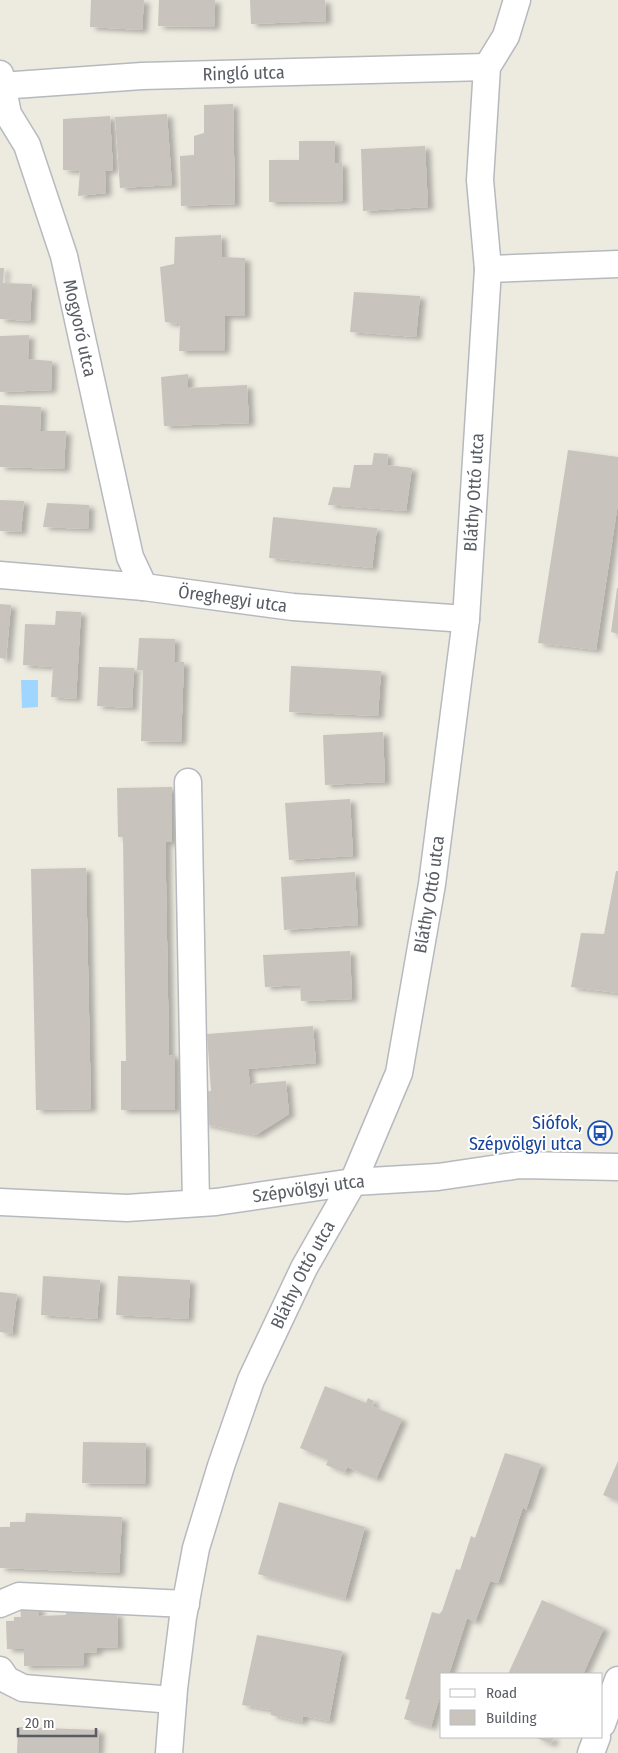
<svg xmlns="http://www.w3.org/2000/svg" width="618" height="1753" viewBox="0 0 618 1753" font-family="'Fira Sans Condensed',sans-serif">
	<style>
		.water { fill: #9ed6ff }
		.building { fill: #c8c4bd; filter: url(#shadow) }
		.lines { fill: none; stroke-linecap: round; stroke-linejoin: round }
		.minor-casing { stroke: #b6b9be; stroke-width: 29 }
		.minor { stroke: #fff; stroke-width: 26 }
		.labels { text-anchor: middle; stroke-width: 4; stroke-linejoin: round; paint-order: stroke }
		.street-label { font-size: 18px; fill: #595d63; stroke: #fff }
		.transit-label { font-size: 18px; fill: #164399; stroke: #fff; text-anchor: end }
	</style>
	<defs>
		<filter id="shadow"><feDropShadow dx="5.5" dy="3" stdDeviation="2.5" flood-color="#0004"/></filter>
	</defs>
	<rect width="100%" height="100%" fill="#edeae0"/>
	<path class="water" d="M21 680H38V707L22 708Z"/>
	<path class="building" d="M91 0H144L142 30 90 27Z
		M159 0H215L214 27 158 26Z
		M250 0H325L326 21 251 24Z
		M233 104 235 204 181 206 180 156 194 155V136L204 133V105Z
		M167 114 172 185 120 188 115 117Z
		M110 116 113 170 105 171 106 193 78 196 80 171 63 170V119Z
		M299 141H335V163H342L343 201 269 202V160H299Z
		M425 146 428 207 363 211 361 149Z
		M221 235 222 257 245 258V316H225L224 351H179L180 324 165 322 160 267 174 264 175 237Z
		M0 268H4L3 283 32 284 30 321 0 319Z
		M354 292 420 296 416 337 350 332Z
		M29 335 28 359 52 361 51 390 0 392V336Z
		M188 374V388L247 385 249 423 164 426 161 377Z
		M0 405 41 407 40 431H66L64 469 0 467Z
		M568 450 618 457V503L596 650 538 643Z
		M374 453 388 454 387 465 412 468 406 511 328 505 333 487 350 488 354 465H372Z
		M0 500 24 501 21 532 0 531Z
		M47 503 89 505 88 529 43 527Z
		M273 517 377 528 372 568 269 558Z
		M617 588H618V634L611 632Z
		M0 604 11 605 6 659 0 658Z
		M56 611 81 612 76 699 51 697 53 667 23 665 25 624 55 625Z
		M139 638 175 639 174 662H184L181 742 141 741 143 670H137Z
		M291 666 381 671 378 716 289 712Z
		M99 667 134 668 132 708 97 706Z
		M383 732 385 782 325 785 323 735Z
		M172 787V842H166V881L169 1055H175V1110H121V1061H126L123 837H118L117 788Z
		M350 799 353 856 289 860 285 803Z
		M86 868 91 1109 36 1110 31 869Z
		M616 871H618V993L571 987 581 933 604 934Z
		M355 872 358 925 284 930 281 877Z
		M350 951 352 999 301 1001 300 985 265 987 263 955Z
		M313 1026 316 1063 248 1069 250 1084 286 1081 289 1114 256 1135 204 1124 202 1092 211 1091 207 1034Z
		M43 1276 100 1280 97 1319 41 1315Z
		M118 1276 190 1280 188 1319 116 1315Z
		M0 1292 17 1294 12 1334 0 1332Z
		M325 1386 366 1403 368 1398 374 1401 372 1406 402 1419 376 1479 347 1467 345 1473 326 1465 328 1460 300 1448Z
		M83 1442 146 1443 145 1484 82 1483Z
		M505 1453 541 1464 526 1510 523 1507 498 1583 490 1581 475 1622 467 1618 449 1674H442V1689L431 1727 404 1719 410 1700 405 1699 432 1612 439 1614 442 1611 456 1569 460 1570 471 1536 475 1538Z
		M618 1461V1501L603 1495Z
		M279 1502 365 1527 345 1599 258 1574Z
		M26 1513 122 1517 119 1573 0 1568V1527H10V1522H25Z
		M542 1600 604 1628 583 1674H508Z
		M20 1607H39V1616L66 1615V1609H82L83 1614 117 1613 118 1647 97 1648V1652L84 1653V1665L24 1666V1649H7L6 1621H14V1617H21Z
		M257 1635 342 1651 329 1721 303 1716 302 1722 271 1715V1710L242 1705Z
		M18 1727 99 1730 98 1753H17Z
		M534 1737H554L551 1744Z"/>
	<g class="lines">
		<g class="minor-casing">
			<g id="minor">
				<path id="s1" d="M0 74 8 114 27 145 64 256 130 557 144 587"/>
				<path id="s2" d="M0 86 142 76 487 67"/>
				<path d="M488 269 618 264"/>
				<path id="s3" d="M0 575 144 587 293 607 466 619"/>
				<path d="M188 782 196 1203"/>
				<path id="s4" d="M0 1202 127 1208 216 1202 353 1182 438 1177 520 1165 618 1167"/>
				<path d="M0 1604 19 1596 186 1604"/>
				<path d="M0 1670 7 1680 23 1688 173 1700"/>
				<path d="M602 1724 618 1680"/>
				<path id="s5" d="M169 1753 174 1689 183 1617 196 1548 221 1466 251 1380 304 1268 353 1182 399 1073 432 884 466 619 488 269 480 180 487 67 506 36 517 0"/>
				<path d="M591 1753 597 1737"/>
			</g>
		</g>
		<use href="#minor" class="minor"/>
	</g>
	<defs>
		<g id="bus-ring" transform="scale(1.25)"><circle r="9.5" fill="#fff" stroke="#1a4fb4" stroke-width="1.5"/><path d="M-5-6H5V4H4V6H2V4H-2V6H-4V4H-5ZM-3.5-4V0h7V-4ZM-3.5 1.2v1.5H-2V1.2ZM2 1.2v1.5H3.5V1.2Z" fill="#1a4fb4"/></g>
	</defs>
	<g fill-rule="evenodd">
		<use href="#bus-ring" x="600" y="1133"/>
	</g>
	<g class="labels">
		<g class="street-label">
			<text dy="6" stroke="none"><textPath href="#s2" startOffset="244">Ringló utca</textPath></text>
			<text dy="6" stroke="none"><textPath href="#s1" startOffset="268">Mogyoró utca</textPath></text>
			<text dy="6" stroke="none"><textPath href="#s5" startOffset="1311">Bláthy Ottó utca</textPath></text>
			<text dy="6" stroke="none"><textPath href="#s3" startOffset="234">Öreghegyi utca</textPath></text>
			<text dy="6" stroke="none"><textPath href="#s5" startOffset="906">Bláthy Ottó utca</textPath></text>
			<text dy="6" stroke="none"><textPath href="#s4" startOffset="310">Szépvölgyi utca</textPath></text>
			<text dy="6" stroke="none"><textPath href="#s5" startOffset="501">Bláthy Ottó utca</textPath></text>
		</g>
		<g class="transit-label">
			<text x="582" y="1129">Siófok,<tspan x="582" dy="21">Szépvölgyi utca</tspan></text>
		</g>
	</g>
	<rect x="440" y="1673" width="162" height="65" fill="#ffffff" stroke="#bdbec1"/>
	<rect x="450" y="1689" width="25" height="8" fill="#ffffff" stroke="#bdbec1"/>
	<text x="486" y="1698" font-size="15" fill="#595d63">Road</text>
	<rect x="450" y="1710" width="25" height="15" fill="#c8c4bd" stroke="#bdbec1"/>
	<text x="486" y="1723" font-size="15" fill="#595d63">Building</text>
	<path d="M18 1728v8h78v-8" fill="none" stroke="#595d63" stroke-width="2.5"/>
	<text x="25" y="1728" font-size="15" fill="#595d63" stroke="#ffffff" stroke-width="4" paint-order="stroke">20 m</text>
</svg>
